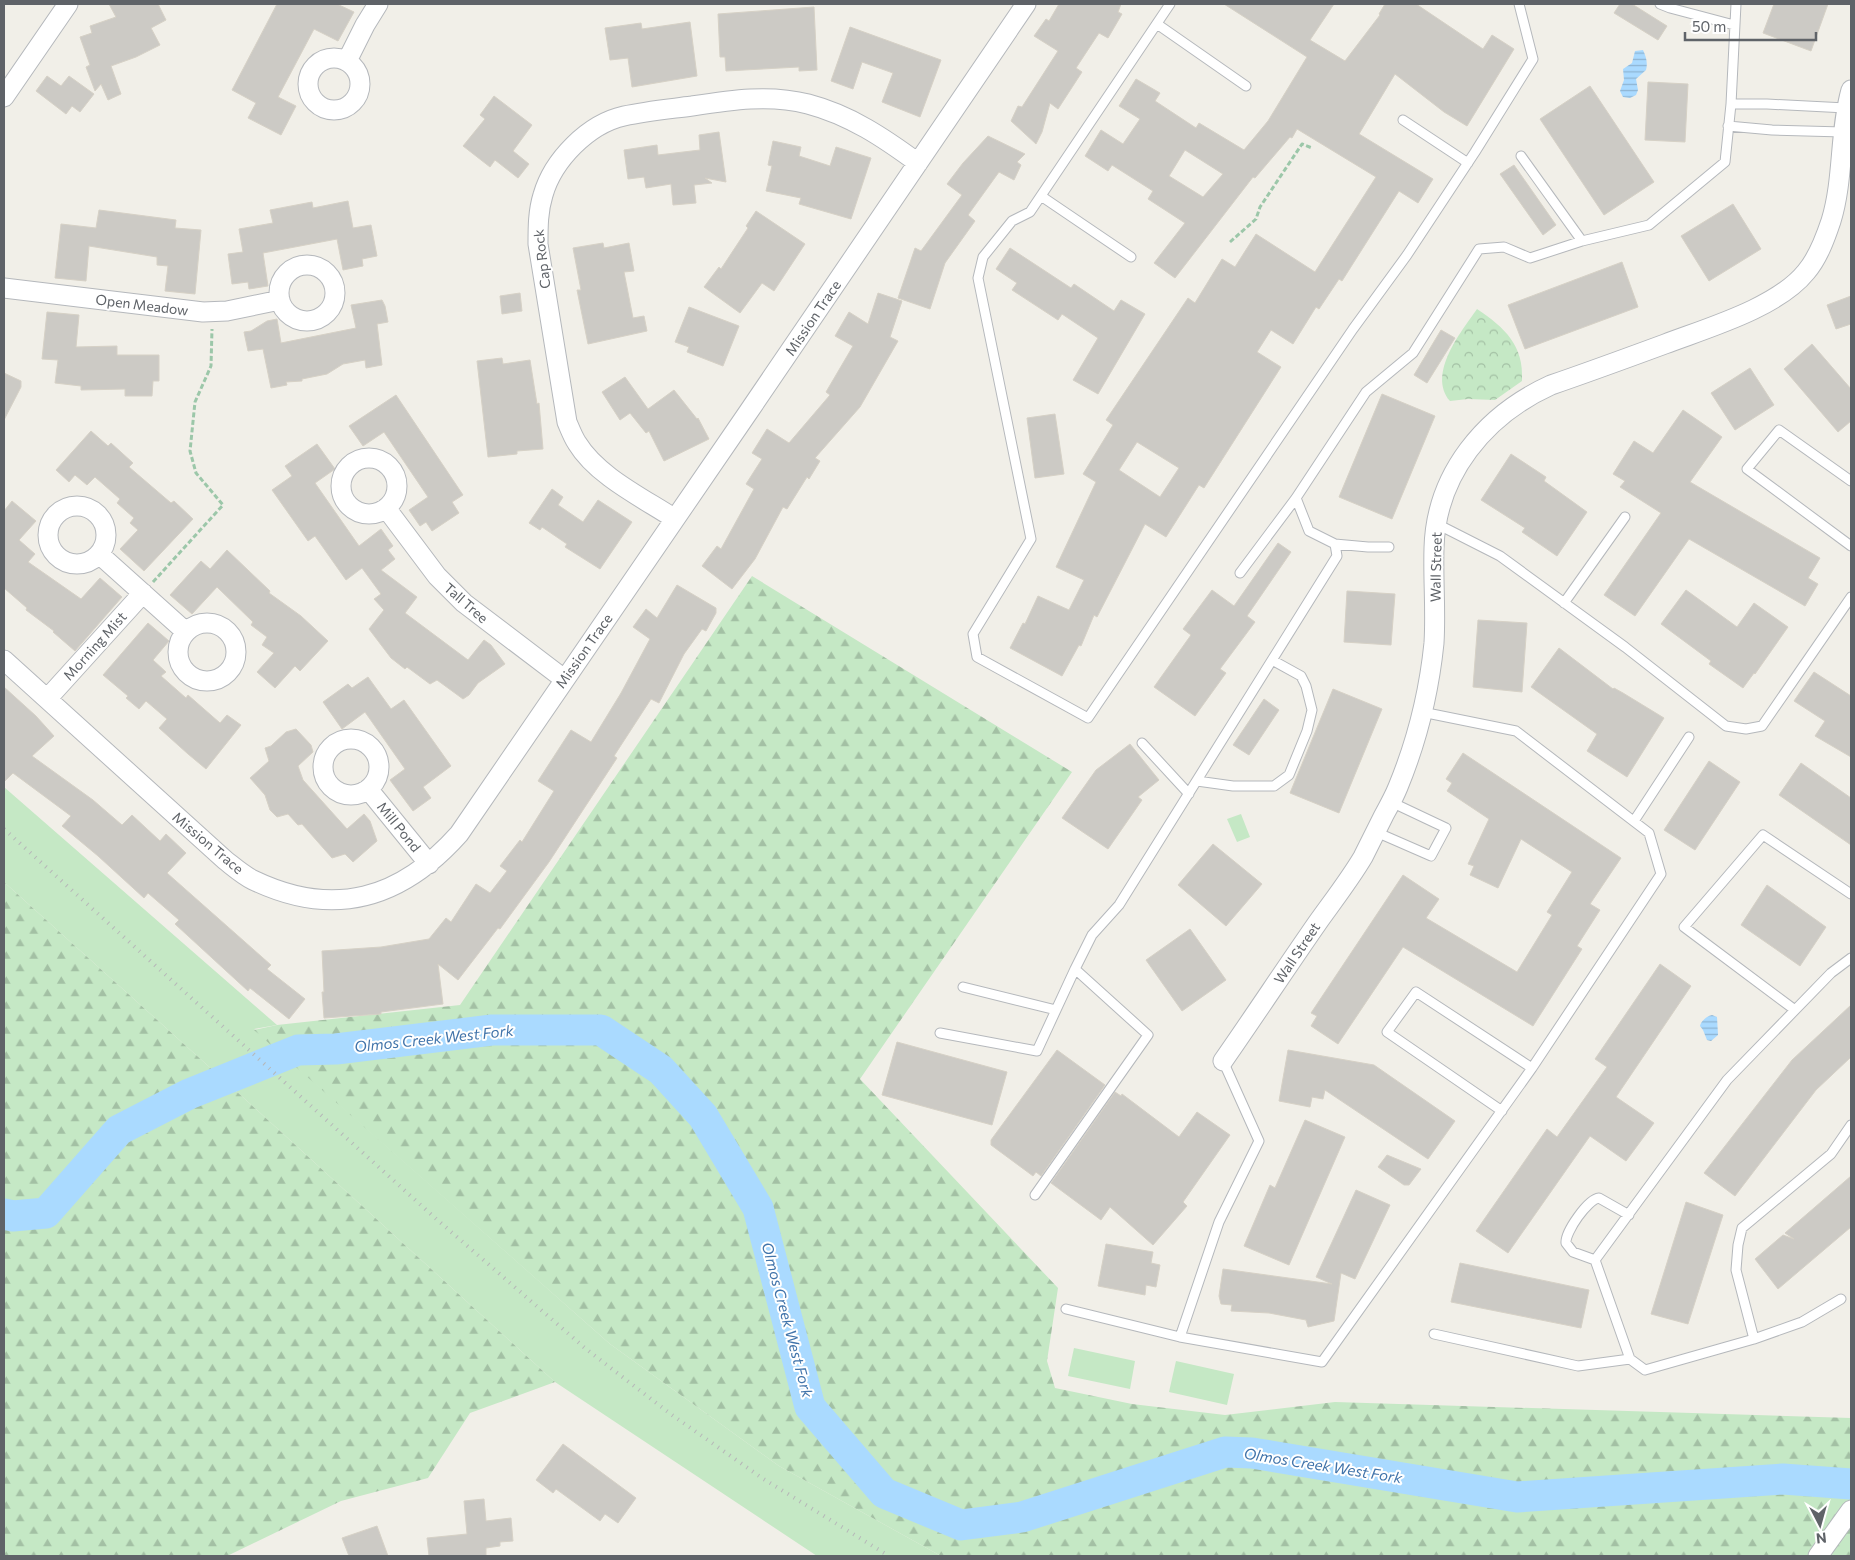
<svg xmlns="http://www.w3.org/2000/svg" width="1855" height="1560" viewBox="0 0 1855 1560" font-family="Commissioner,sans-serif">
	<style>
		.green { fill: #c5e8c5 }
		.forest { fill: url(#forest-firs) }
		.park { fill: url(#park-crowns) }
		.water { fill: url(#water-rules) }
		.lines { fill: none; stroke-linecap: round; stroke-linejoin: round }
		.river { stroke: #aadaff; stroke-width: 31 }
		.building { fill: #cccac5; stroke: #d6d1c6; fill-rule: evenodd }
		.service-casing { stroke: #b5b8bc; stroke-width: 11 }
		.minor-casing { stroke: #b5b8bc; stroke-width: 21 }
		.path { stroke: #9cc7a9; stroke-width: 3; stroke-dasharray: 5 2.5; stroke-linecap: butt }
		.service { stroke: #fff; stroke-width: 9 }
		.minor { stroke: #fff; stroke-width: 19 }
		.rail { stroke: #b6b7b8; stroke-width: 4; stroke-dasharray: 1 6; stroke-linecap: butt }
		.labels { text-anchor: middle; stroke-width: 4; stroke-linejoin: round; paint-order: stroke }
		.street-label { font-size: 14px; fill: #5f6368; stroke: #fff }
		.water-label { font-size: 15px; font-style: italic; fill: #4174aa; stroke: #fff }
	</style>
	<defs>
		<pattern id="forest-firs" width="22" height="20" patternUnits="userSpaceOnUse" patternTransform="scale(1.25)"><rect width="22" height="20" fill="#c5e8c5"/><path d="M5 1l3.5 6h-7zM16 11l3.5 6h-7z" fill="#a3c0a4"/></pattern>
		<pattern id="park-crowns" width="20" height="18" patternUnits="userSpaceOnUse" patternTransform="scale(1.25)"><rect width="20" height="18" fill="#c5e8c5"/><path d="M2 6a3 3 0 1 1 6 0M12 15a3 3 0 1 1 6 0" fill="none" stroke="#a3c0a4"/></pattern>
		<pattern id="water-rules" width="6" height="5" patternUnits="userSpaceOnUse" patternTransform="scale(1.25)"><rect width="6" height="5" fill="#aadaff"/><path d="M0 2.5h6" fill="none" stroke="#8eb4d2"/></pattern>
	</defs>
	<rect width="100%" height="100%" fill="#f1efe8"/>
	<path class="green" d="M4 787 277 1025 254 1029 610 1344 779 1466 941 1556H817L555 1382 246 1100 4 882Z
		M1241 814 1250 837 1237 842 1227 819Z
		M1074 1348 1135 1361 1130 1389 1068 1376Z
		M1176 1361 1234 1374 1227 1405 1169 1392Z"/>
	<path class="forest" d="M752 576 1072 772 860 1079 1058 1288 1047 1361 1055 1388 1132 1404 1225 1415 1335 1402 1851 1418V1556H941L779 1466 610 1344 254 1030 277 1025 460 1005Z
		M4 882 246 1100 555 1382 470 1413 428 1478 341 1501 227 1556H4Z"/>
	<path class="park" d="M1477 309C1505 328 1524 345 1522 381L1495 400 1468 399 1450 401C1427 374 1461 332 1477 309Z"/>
	<path class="water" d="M1643 50C1646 57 1648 62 1646 70L1636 79 1638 90 1636 95 1630 98 1623 97 1620 91 1624 80 1623 69 1632 63 1635 51Z
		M1712 1015 1717 1017 1718 1035 1711 1041 1707 1040 1703 1030 1700 1026C1701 1021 1707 1016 1712 1015Z"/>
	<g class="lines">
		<path class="river" d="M4 1214 13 1216 46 1213 119 1130 189 1094 298 1050 336 1049 492 1030H601L661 1070 703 1116 758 1208 810 1407 884 1493 961 1525 1022 1517 1225 1452 1252 1453 1517 1497 1783 1479 1851 1484"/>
	</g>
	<path class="building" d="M109 4H158L166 20 151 28 160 45 136 57 111 66 121 94 108 100 101 84 95 91 86 67 90 65 80 37 92 33 90 26 116 17Z
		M277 4H337L354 12 338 41 314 29 278 97 296 106 281 135 248 118 256 103 232 90Z
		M1059 4H1121L1118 12 1122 14 1108 38 1099 33 1076 68 1082 72 1058 109 1050 103 1042 132 1036 144 1011 121 1018 106 1022 107 1058 51 1034 36 1046 19 1049 21Z
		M1224 4H1334L1310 40 1345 61 1380 15 1379 14 1385 4H1416L1483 49 1492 35 1514 49 1467 126 1444 112 1395 74 1359 134 1433 179 1418 203 1399 191 1342 281 1339 279 1319 309 1316 307 1293 344 1271 330 1257 352 1281 367 1204 488 1199 485 1166 537 1145 524 1097 617 1094 615 1081 646 1079 645 1062 676 1010 648 1023 623 1025 624 1038 596 1069 610 1084 580 1056 567 1096 482 1083 474 1113 425 1106 420 1188 298 1195 303 1222 259 1235 267 1256 234 1315 272 1376 177 1297 129 1292 138 1290 137 1255 178 1253 177 1175 278 1154 263 1185 223 1148 199 1153 191 1112 165 1108 171 1085 156 1101 130 1123 144 1140 119 1119 106 1136 79 1160 93 1155 101 1196 128 1199 123 1244 150 1268 121 1307 57ZM1185 150 1223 174 1203 197 1169 176ZM1137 442 1179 468 1160 497 1119 470Z
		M1620 4H1632L1667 26 1658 40 1614 13Z
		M1774 4H1828L1811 51 1763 33Z
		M814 7 817 70 799 71V67L726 71 725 57H720L718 14Z
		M690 22 697 76 632 87 628 58 610 60 605 28 641 23 642 29Z
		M850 27 941 60 920 117 882 102 893 73 862 62 853 89 831 81Z
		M47 76 61 86 69 76 94 94 80 112 72 106 66 114 36 91Z
		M1648 82 1688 84 1685 142 1645 140Z
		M1590 86 1654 182 1604 215 1540 119Z
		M494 96 532 125 513 151 529 164 518 178 495 160 490 167 463 146 485 119 480 115Z
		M719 132 726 182 705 178 712 183 694 185 696 203 673 205 671 184 646 188 644 177 628 179 624 150 657 145 658 155 700 150 699 135Z
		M988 136 1025 154 1017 162 1021 165 1014 180 999 172 968 215 975 221 945 263 930 309 898 298 915 248 921 251 962 195 947 184 963 163Z
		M773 141 801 147 799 156 830 166 836 147 871 158 851 219 799 204 801 198 766 191 772 166 768 165Z
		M1514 165 1556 225 1543 235 1500 174Z
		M348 201 353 228 371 225 377 256 362 259 363 266 343 270 337 239 263 253 268 286 249 289 248 282 232 284 228 254 243 252 239 229 273 223 270 210 312 202 313 208Z
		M1733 204 1761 249 1709 281 1681 236Z
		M99 210 176 220 175 228 201 230 195 294 165 291 168 266 157 265V257L89 246 86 281 55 278 61 224 96 228Z
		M756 211 805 244 774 291 762 283 740 313 704 287 719 267 721 269 748 228 746 226Z
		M603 243 604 248 629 243 634 271 624 272 633 318 644 316 647 331 588 344 577 290H581L573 248Z
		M1010 248 1071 288 1074 284 1114 311 1121 300 1145 314 1098 394 1073 380 1098 338 1062 314 1058 320 1012 290 1017 283 996 269Z
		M1622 262 1638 307 1525 349 1508 305Z
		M520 293 522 311 502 314 500 296Z
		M878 293 902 301 890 337 898 341 860 407 815 458 820 461 809 479 807 477 787 509 783 507 755 559 732 589 702 566 717 546 721 549 754 489 746 484 762 459 752 453 767 429 789 443 830 395 826 392 853 346 835 336 849 312 868 324Z
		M1851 296V324L1836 329 1827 305Z
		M382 300 385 306 388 322 377 324 382 365 366 368 365 360 343 364 327 374 302 379V381L286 382 287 385 271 388 263 349 248 351 244 332 251 331 267 321 277 319 281 343 356 328 351 305Z
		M689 307 739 326 723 366 687 352 689 347 675 342Z
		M47 312 79 315 76 347 117 346V355H159V381H153L152 396H125V389L81 390V386L55 383 58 360 42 359Z
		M1441 330 1455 338 1427 383 1414 375Z
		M1812 344 1851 389V421L1838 432 1784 369Z
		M502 358 503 364 530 360 537 404 539 403 543 449 517 451V454L488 457 477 361Z
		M1750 368 1774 405 1735 430 1711 393Z
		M4 373 21 381V387L4 420Z
		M625 377 648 409 674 390 697 419 698 418 709 439 664 461 649 431 646 433 630 413 620 420 602 392Z
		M1382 394 1435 416 1392 519 1339 497Z
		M396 395 463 495 452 502 459 513 432 531 426 522 420 526 409 510 428 497 384 432 363 446 349 426Z
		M1683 410 1722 437 1690 482 1820 558 1808 578 1818 584 1805 606 1689 539 1635 616 1604 595 1661 513 1620 487 1625 481 1613 474 1634 441 1653 453Z
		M1055 414 1064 474 1035 478 1027 418Z
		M91 431 108 446 111 443 133 463 129 467 171 503 174 501 193 519 144 571 120 549 138 530 130 523 134 518 117 503 120 499 95 477 87 485 75 475 69 482 56 470Z
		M317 444 335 469 315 483 359 546 381 529 393 546 388 550 395 559 381 570 417 597 405 613 468 660 484 640 491 645 505 664 478 683 469 695 463 699 437 680 430 684 407 667 405 669 391 658 369 629 384 610 374 599 381 594 362 568 346 580 315 536 308 541 272 490 292 476 285 466Z
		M1511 454 1546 477 1544 481 1587 512 1557 556 1522 532 1525 528 1481 500Z
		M552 489 563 497 558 505 583 522 598 500 632 522 600 569 565 547 567 544 542 527 540 530 529 523Z
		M12 501 36 521 19 540 35 554 28 562 81 599 100 578 122 597 75 651 53 632 54 631 26 610 27 608 4 588V511Z
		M1278 543 1291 552 1247 616 1255 622 1220 669 1226 673 1195 716 1154 687 1191 635 1183 629 1212 590 1234 606Z
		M227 550 270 591 269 593 301 616 328 641 300 671 295 666 275 688 257 672 274 653 262 645 267 637 251 625 253 622 217 587 192 614 170 595 201 561 210 569Z
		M677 585 716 608V613L706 631 702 629 684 654 659 703 651 699 614 756 617 758 549 862 500 929 498 928 458 980 438 964 443 1004 381 1012V1014L324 1018 322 992H324L322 951 381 947 429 939 446 918 451 922 476 884 490 893 507 871 500 866 520 840 522 842 554 791 538 781 571 730 591 742 621 693 650 639 633 627 646 609 657 618Z
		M1686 590 1737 627 1754 603 1788 627 1755 674 1754 673 1743 688 1709 664 1711 661 1661 624Z
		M1347 591 1395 594 1391 645 1344 642Z
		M1478 620 1527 623 1522 692 1473 687Z
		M148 623 169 641 153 660 166 672 161 676 186 698 188 695 220 723 227 715 241 725 206 769 188 754 159 728 167 719 146 701 139 709 126 698 128 696 103 675Z
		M1559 648 1613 689 1614 688 1623 693 1664 718 1627 777 1587 751 1597 734 1531 687Z
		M1814 672 1851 696V757L1815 736 1825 721 1794 701Z
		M368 677 391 709 404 700 451 766 423 787 431 798 413 811 390 780 405 769 365 712 342 729 323 702 348 684 352 688Z
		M4 687 36 716 54 736 32 756 93 800 122 825 132 815 160 841 166 834 186 853 167 873 271 965 267 969 305 999 289 1019 250 988 248 991 175 924 179 920 148 893 144 898 98 856 62 826 71 816 13 773 4 782Z
		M1333 689 1382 709 1339 813 1290 793Z
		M1264 699 1279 710 1249 755 1233 745Z
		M296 729 311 745 313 752 298 766 303 780 347 829 364 814 370 821 377 841 353 862 345 854 332 858 302 824 298 825 288 814 277 817 270 810 265 795 250 778 269 761 265 748 271 746 286 732Z
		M1130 744 1159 780 1138 797 1142 800 1108 849 1062 818 1096 770Z
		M1463 753 1621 858 1590 904 1600 910 1577 946 1582 949 1533 1026 1403 947 1338 1044 1311 1026 1317 1016 1311 1013 1403 875 1439 899 1426 918 1517 972 1552 915 1547 912 1572 872 1521 839 1498 888 1470 875 1474 866 1468 864 1489 819 1447 791 1452 783 1446 779Z
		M1709 761 1740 782 1695 850 1664 830Z
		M1801 763 1851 798V845L1779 795Z
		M1213 844 1262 884 1226 926 1178 885Z
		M1767 885 1826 927 1800 966 1741 925Z
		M1190 929 1226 980 1182 1011 1146 960Z
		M1660 964 1691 986 1616 1097 1654 1123 1626 1161 1590 1136 1508 1253 1476 1231 1547 1129 1557 1137 1607 1067 1595 1059Z
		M1851 1005V1057L1816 1090 1735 1196 1704 1173 1792 1060Z
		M897 1042 1007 1072 992 1125 882 1095Z
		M1057 1050 1105 1085 1041 1176 1036 1172 1033 1176 991 1145V1140Z
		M1288 1050 1374 1065 1455 1121 1428 1159 1325 1090 1323 1099 1312 1097 1310 1107 1279 1101Z
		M1115 1092 1121 1096 1122 1094 1179 1137 1197 1112 1230 1135 1183 1202 1187 1206 1153 1245 1110 1207 1101 1220 1051 1183Z
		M1305 1120 1345 1137 1289 1265 1244 1246 1270 1185 1275 1188Z
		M1387 1155 1421 1169 1409 1185H1404L1378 1167Z
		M1851 1176V1227L1778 1289 1755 1259 1783 1235 1794 1239 1785 1233Z
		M1356 1190 1390 1205 1355 1279 1341 1273 1334 1321 1308 1327 1306 1320 1269 1313 1231 1311 1232 1305 1221 1304 1219 1296 1223 1269 1332 1284 1316 1277Z
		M1686 1202 1723 1215 1688 1324 1651 1314Z
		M1106 1244 1153 1252 1151 1263 1160 1265 1156 1287 1146 1285 1145 1295 1098 1286Z
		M1460 1263 1589 1290 1581 1328 1451 1302Z
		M563 1444 636 1498 618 1523 605 1514 600 1521 556 1489 553 1493 536 1480Z
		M484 1499 486 1521 511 1518 513 1541 500 1542V1546L486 1548V1556H429L427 1538 467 1534 464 1501Z
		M377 1526 388 1556H349L342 1538Z"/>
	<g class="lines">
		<g class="service-casing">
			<path id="service" d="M1170 4 1030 212 1012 221 983 257 978 278 1031 539 973 634 977 657 1088 718 1353 329 1407 255 1475 152 1533 59 1519 4
				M1660 4 1670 8 1734 25
				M1157 24 1246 86
				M1731 104H1767L1846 108
				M1403 120 1468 163
				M1728 126 1772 130 1843 132
				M1521 156 1582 241
				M1041 196 1131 257
				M1851 481 1779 430 1747 469 1851 546
				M1296 498 1309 531 1335 544 1368 547H1389
				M1437 524 1500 556 1625 647 1726 726 1746 729 1762 726 1851 597
				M1240 573 1296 498 1366 392 1413 353 1479 249 1504 247 1530 258 1582 241 1649 225 1725 162 1731 104 1736 4
				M1564 603 1625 517
				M1142 743 1189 794
				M1197 781 1233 786H1274L1289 775 1307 731 1312 710 1306 686 1301 676 1272 660
				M1634 821 1689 737
				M1376 832 1431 856 1446 828 1391 802
				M963 987 1056 1010
				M1795 1010 1684 927 1763 835 1851 894
				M940 1033 1037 1051 1075 969
				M1223 1061 1259 1141 1219 1222 1180 1337 1322 1362 1532 1068 1661 874 1649 833 1516 731 1422 712
				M1502 1111 1387 1032 1416 992 1532 1068
				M1035 1195 1148 1035 1075 969 1092 935 1119 905 1337 556 1335 544
				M1595 1260 1630 1359 1645 1370 1754 1339 1736 1270 1738 1245 1742 1228 1831 1154 1851 1125
				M1595 1260 1727 1080 1831 973 1851 958
				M1595 1260 1573 1252 1566 1243C1565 1232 1588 1199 1599 1198L1629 1215
				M1066 1309 1180 1337
				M1434 1334 1578 1366 1630 1359
				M1754 1339 1802 1322 1841 1299"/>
		</g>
		<g class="minor-casing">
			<path id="minor" d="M308 84a26 26 0 1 1 52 0a26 26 0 1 1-52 0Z
				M347 61 365 25 378 4
				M4 97 68 4
				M279 293a28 28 0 1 1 56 0a28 28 0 1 1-56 0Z
				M4 288 203 312 227 311 280 300
				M341 486a28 28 0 1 1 56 0a28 28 0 1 1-56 0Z
				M48 535a29 29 0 1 1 58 0a29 29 0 1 1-58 0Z
				M386 508 437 576 464 603 564 679
				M675 519C643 498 597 476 577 443 573 437 570 429 567 422L538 244C538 227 538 211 543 195 553 160 588 124 624 116 646 111 669 109 692 106 731 100 770 94 808 104 850 115 884 138 918 163
				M99 554 186 632
				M178 652a29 29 0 1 1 58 0a29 29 0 1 1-58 0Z
				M4 660 225 860C234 867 243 875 253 880 334 919 401 899 459 834L747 414 1026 4
				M47 699 143 593
				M323 767a28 28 0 1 1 56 0a28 28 0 1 1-56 0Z
				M368 789 429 864
				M1223 1061C1255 1015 1286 968 1318 922 1333 901 1350 879 1363 857 1370 843 1377 829 1384 815 1389 806 1394 797 1398 787 1417 741 1429 692 1434 643 1436 611 1433 580 1434 548 1436 474 1485 415 1551 385 1589 372 1627 358 1665 344 1707 328 1777 308 1806 272 1818 258 1825 239 1831 221 1844 179 1839 133 1851 90
				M1818 1556 1851 1510"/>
		</g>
		<path class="path" d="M1230 242 1256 219 1260 207 1302 144 1312 148
			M153 582 223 505 196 473 190 451 195 402 211 366 212 329"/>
		<use href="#service" class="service"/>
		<use href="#minor" class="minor"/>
		<path class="rail" d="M4 829 434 1217 586 1349 672 1415 762 1478 889 1556"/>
	</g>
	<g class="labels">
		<g class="street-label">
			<text transform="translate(542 259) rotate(-97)" y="5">Cap Rock</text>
			<text transform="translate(142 305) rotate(7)" y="5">Open Meadow</text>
			<text transform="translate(813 318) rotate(-56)" y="5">Mission Trace</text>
			<text transform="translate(1436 567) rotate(-89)" y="5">Wall Street</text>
			<text transform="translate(466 603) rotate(41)" y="5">Tall Tree</text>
			<text transform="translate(95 646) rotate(-48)" y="5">Morning Mist</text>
			<text transform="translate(584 651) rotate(-55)" y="5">Mission Trace</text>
			<text transform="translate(399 827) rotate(51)" y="5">Mill Pond</text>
			<text transform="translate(208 843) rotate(40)" y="5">Mission Trace</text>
			<text transform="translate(1297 953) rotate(-56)" y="5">Wall Street</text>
		</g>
		<g class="water-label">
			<text transform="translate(434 1039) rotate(-6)" y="5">Olmos Creek West Fork</text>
			<text transform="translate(787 1320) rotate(75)" y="5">Olmos Creek West Fork</text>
			<text transform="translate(1323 1466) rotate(9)" y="5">Olmos Creek West Fork</text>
		</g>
	</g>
	<rect width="1855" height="1560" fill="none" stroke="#5f6368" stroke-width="10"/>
	<g transform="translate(1820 1525) rotate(174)" stroke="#ffffff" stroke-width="4" paint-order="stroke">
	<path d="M0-4L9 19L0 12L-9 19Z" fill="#5f6368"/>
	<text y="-8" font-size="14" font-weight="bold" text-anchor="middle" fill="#5f6368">N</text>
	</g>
	<path d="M1685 32v8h131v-8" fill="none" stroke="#5f6368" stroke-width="2.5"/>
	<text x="1692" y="32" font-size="15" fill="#5f6368" stroke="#ffffff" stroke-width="4" paint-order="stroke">50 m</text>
</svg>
